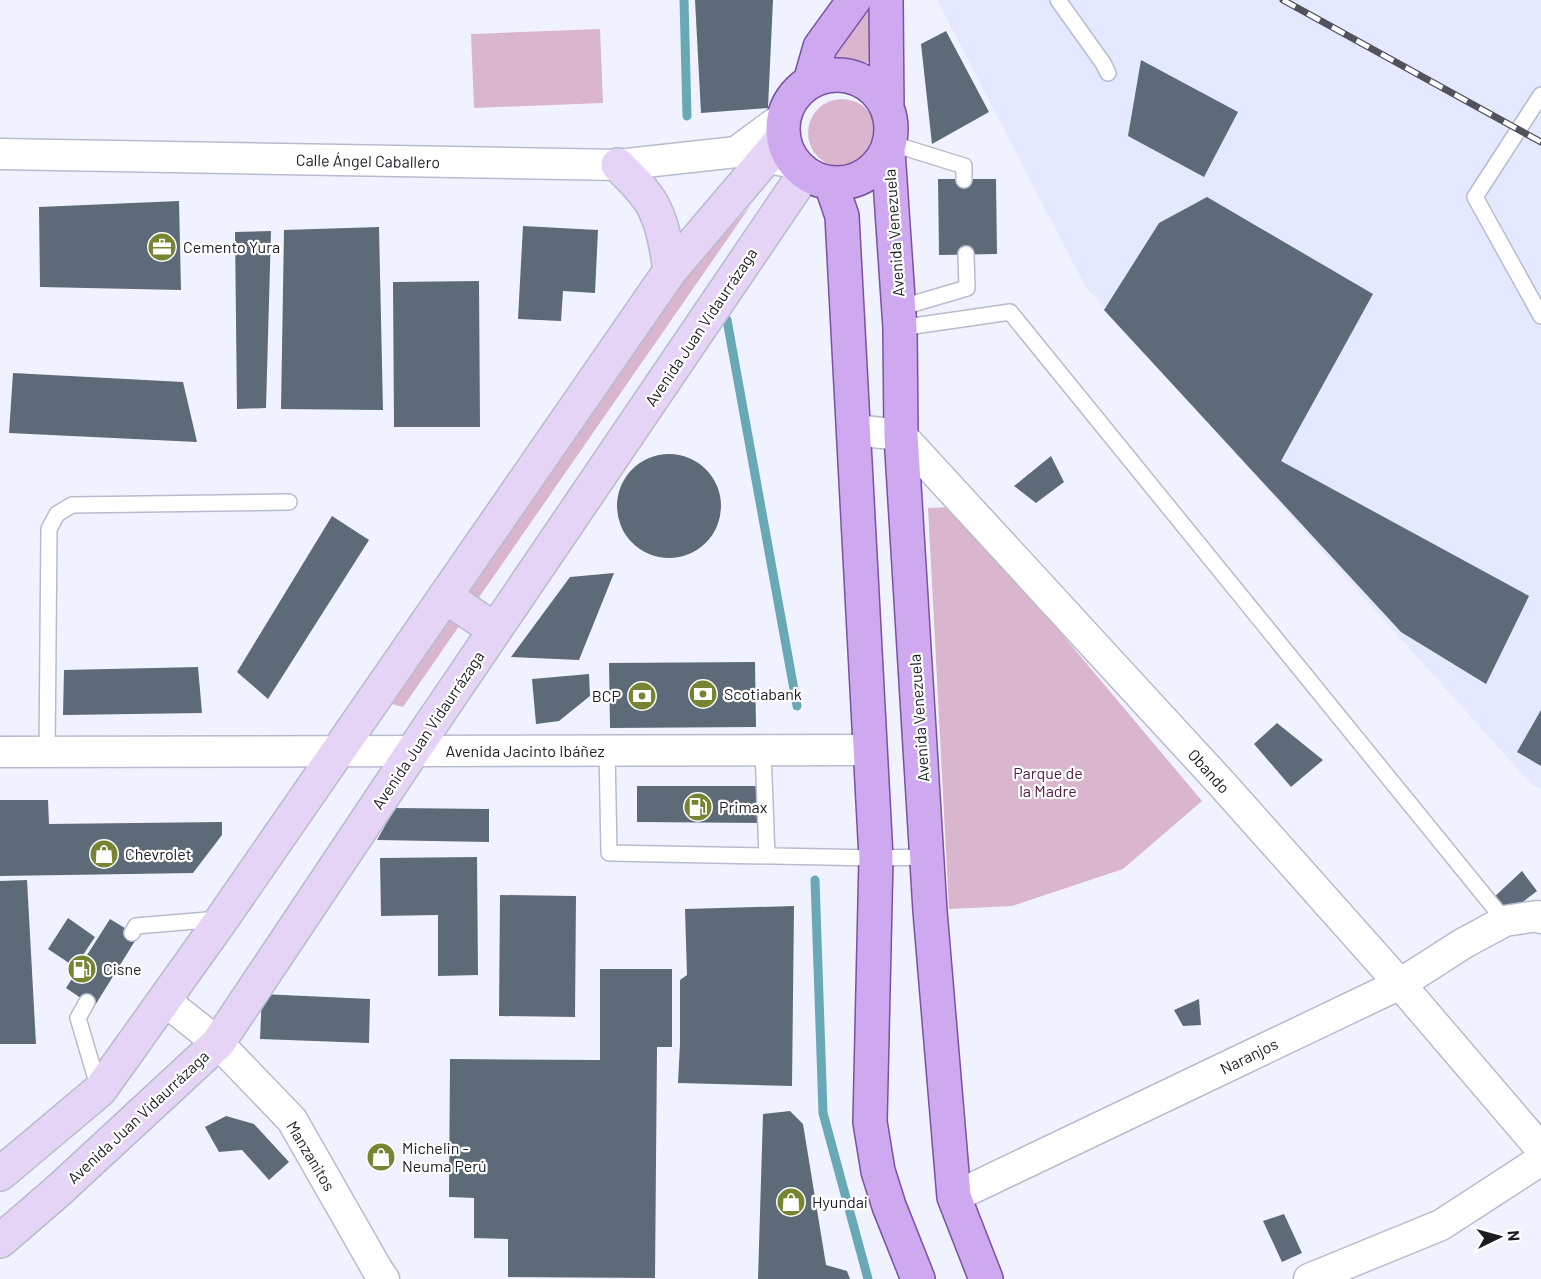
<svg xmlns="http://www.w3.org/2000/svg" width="1541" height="1279" viewBox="0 0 1541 1279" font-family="Barlow,sans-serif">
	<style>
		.built { fill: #e4e9ff }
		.green { fill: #dab6ce }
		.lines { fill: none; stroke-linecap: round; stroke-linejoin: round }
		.stream { stroke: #69a9b6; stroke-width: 9 }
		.building { fill: #5c6b77 }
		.service-casing { stroke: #b7bbce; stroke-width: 18 }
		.minor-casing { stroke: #b7bbce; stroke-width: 33 }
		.secondary-casing { stroke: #b7bbce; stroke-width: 36 }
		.primary-casing { stroke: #7a52a1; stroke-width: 36 }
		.service { stroke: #fff; stroke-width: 15 }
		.minor { stroke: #fff; stroke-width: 30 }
		.secondary { stroke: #e6d4f7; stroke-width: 33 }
		.primary { stroke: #cea9ef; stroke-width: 33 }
		.rail-casing { stroke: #51525b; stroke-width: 7 }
		.rail { stroke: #fff; stroke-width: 4.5; stroke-dasharray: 14; stroke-linecap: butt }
		.labels { text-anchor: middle; stroke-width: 4.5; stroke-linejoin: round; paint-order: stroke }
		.street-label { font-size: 16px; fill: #1b1c23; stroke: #fff }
		.poi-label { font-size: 16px; fill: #1b1c23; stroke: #fff; text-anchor: start }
		.park-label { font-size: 16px; fill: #501a44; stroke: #fff }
	</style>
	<rect width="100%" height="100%" fill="#f0f3ff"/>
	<path class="built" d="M937 0H1541V789L1531 784 1085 286Z"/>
	<path class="green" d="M874 1 871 63 854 61 826 66Z
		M600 29 603 103 474 108 471 34Z
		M808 133a34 34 0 1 1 68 0a34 34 0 1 1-68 0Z
		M751 205 403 707 384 702 668 295Z
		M955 507 1202 801 1123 869 1012 906 949 909 928 508Z"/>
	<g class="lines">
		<path class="stream" d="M684 0 687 116
			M727 320 797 706
			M815 880 823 1113 868 1279"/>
	</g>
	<path class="building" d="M695 0H773L768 108 701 113Z
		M946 31 989 112 932 144 921 44Z
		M1141 60 1238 112 1204 177 1128 136Z
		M938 179H996L997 254 939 255Z
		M1207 197 1373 294 1281 461 1529 596 1486 684 1401 632 1104 310 1159 223Z
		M179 201 181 290 40 287 39 207Z
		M523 226 598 230 595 293 563 291 561 321 518 319Z
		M379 227 383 410 281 409 284 230Z
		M271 231 266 408 237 409 235 232Z
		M479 281 480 427H394L393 282Z
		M13 373 183 382 197 442 9 433Z
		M617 506a52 52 0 1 1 104 0a52 52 0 1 1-104 0Z
		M1051 456 1064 482 1036 503 1014 486Z
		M332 516 369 540 268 699 237 672Z
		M614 573 579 660 511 657 570 577Z
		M755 662 756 727 610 728 609 663Z
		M198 667 202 713 63 715 64 670Z
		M589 674 590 696 559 721 536 724 532 679Z
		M1541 710V766L1517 752Z
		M1277 723 1323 760 1291 787 1254 744Z
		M637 786H763L764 823 637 822Z
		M0 800H48L49 824 222 822V835L193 873 0 876Z
		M395 808 489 809V842L377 840Z
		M477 857 478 975 438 976V915L381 916 380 858Z
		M1522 871 1537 891 1506 915 1491 900Z
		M27 880 36 1044H0V881Z
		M500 895 576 896 575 1017 499 1016Z
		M794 906 792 1086 678 1083 680 1044V980L687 975 685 909Z
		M68 918 95 937 75 967 48 949Z
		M110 919 138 936 94 1007 66 988Z
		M600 969H672V1047H657L655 1278 508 1277V1239L474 1238V1198L449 1197 450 1059 600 1060Z
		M262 994 370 999 369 1043 260 1039Z
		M1199 999 1201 1025 1183 1026 1174 1010Z
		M790 1111 803 1124 826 1265 847 1271 850 1279H758L763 1114Z
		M226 1116 254 1124 289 1162 269 1180 242 1150 219 1152 205 1127Z
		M1284 1214 1302 1253 1282 1262 1263 1221Z"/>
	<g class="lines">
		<g class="service-casing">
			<path id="service" d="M1058 0 1103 63 1108 73
				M1541 95 1475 197 1541 316
				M890 143 964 166V180
				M899 308 967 288 966 254
				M900 328 1010 312 1505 921
				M607 750 609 853 876 858 927 857
				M763 750 767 856
				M47 752 49 529 57 514 72 505 289 502
				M132 933 136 926 219 919
				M87 1002 78 1018 99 1089"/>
		</g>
		<g class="minor-casing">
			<path id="minor" d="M736 152 785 116
				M0 154 618 165 736 152 795 163
				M854 430 901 435 1222 784 1400 984 1541 1149
				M0 752 870 750
				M164 1000 218 1043 292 1120 377 1269 384 1279
				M954 1197 1400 984 1464 943 1505 921 1537 916 1541 918
				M1309 1279 1441 1225 1541 1160"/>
		</g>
		<g class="secondary-casing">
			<path id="secondary" d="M618 165C630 177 649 195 655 210 664 229 667 251 670 271
				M445 596 495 630
				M0 1174 100 1090 222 919 670 271 783 138
				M0 1241 58 1191 218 1043 413 751 805 173"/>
		</g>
		<g class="primary-casing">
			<path id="primary" d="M886 0 887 108
				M783 129a54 54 0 1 1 108 0a54 54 0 1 1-108 0Z
				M810 82 820 47 854 0
				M888 151 900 328 901 435 930 911 954 1197 986 1279
				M831 184 842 216 876 858 870 1122 878 1171 889 1206 918 1279"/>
		</g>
		<use href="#service" class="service"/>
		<use href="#minor" class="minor"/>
		<use href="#secondary" class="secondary"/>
		<use href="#primary" class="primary"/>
		<g class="rail-casing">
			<path id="rail" d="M1283 0 1541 142"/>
		</g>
		<use href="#rail" class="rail"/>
	</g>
	<defs>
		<g id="office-disc" transform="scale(1.5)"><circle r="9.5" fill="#778431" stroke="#fff"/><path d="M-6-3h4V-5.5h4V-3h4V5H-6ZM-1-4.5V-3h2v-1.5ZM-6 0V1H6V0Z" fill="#fff"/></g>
		<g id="bank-disc" transform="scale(1.5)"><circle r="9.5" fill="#778431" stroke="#fff"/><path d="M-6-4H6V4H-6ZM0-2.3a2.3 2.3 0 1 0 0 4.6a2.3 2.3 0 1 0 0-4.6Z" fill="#fff"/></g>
		<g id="fuel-disc" transform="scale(1.5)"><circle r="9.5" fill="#778431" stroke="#fff"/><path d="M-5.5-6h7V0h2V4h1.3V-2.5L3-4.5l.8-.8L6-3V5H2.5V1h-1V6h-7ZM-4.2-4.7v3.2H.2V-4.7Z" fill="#fff"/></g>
		<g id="shop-disc" transform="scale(1.5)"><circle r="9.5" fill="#778431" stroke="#fff"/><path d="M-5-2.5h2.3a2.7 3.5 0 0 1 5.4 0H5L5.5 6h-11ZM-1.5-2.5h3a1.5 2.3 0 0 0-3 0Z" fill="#fff"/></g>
	</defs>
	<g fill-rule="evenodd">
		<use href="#office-disc" x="162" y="247"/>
		<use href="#bank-disc" x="703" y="694"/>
		<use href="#bank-disc" x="642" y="696"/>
		<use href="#fuel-disc" x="698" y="807"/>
		<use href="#shop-disc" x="104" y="854"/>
		<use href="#fuel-disc" x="82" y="969"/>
		<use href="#shop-disc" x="381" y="1157"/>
		<use href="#shop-disc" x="791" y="1202"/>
	</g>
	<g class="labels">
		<g class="street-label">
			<text transform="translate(368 161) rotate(1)" y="6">Calle Ángel Caballero</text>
			<text transform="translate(894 233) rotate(-94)" y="6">Avenida Venezuela</text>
			<text transform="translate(701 327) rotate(-56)" y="6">Avenida Juan Vidaurrázaga</text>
			<text transform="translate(919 718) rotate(-94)" y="6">Avenida Venezuela</text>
			<text transform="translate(428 730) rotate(-56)" y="6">Avenida Juan Vidaurrázaga</text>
			<text x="525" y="757">Avenida Jacinto Ibáñez</text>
			<text transform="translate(1209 771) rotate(48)" y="6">Obando</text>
			<text transform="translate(1249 1056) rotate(-26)" y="6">Naranjos</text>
			<text transform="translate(138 1117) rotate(-43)" y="6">Avenida Juan Vidaurrázaga</text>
			<text transform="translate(311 1156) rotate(59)" y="6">Manzanitos</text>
		</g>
		<g class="poi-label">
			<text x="183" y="253">Cemento Yura</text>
			<text x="724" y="700">Scotiabank</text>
			<text x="621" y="702" text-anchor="end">BCP</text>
			<text x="719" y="813">Primax</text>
			<text x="125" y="860">Chevrolet</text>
			<text x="103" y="975">Cisne</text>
			<text x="402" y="1154">Michelin -<tspan x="402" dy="18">Neuma Perú</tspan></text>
			<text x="812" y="1208">Hyundai</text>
		</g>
		<g class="park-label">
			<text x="1048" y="779">Parque de<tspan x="1048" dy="18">la Madre</tspan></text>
		</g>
	</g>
	<g transform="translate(1499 1237) rotate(85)" stroke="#ffffff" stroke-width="4.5" paint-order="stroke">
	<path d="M0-4.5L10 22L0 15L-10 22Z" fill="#1b1c23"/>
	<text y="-9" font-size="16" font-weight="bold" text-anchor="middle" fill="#1b1c23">N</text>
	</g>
</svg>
